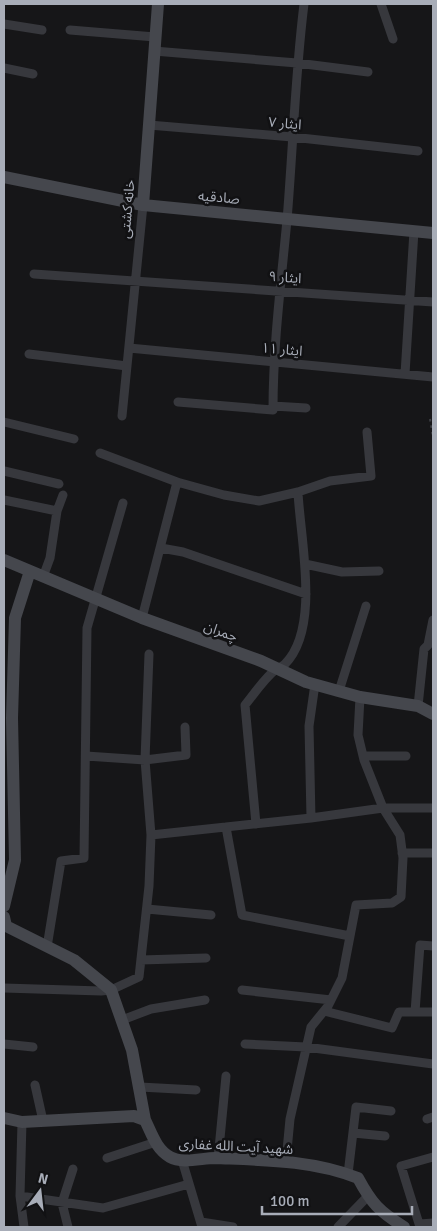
<svg xmlns="http://www.w3.org/2000/svg" width="437" height="1231" viewBox="0 0 437 1231" font-family="Signika,'Noto Sans Arabic',sans-serif">
	<style>
		.lines { fill: none; stroke-linecap: round; stroke-linejoin: round }
		.path { stroke: #3d3f44; stroke-width: 2; stroke-dasharray: 2.5 4; stroke-linecap: butt }
		.street { stroke: #37383d; stroke-width: 9 }
		.secondary { stroke: #45474d; stroke-width: 12 }
		.labels { text-anchor: middle; stroke-width: 5; stroke-linejoin: round; paint-order: stroke }
		.street-label { font-size: 14px; fill: #a8adb8; stroke: #111113 }
	</style>
	<rect width="100%" height="100%" fill="#161618"/>
	<g class="lines">
		<path class="path" d="M430 419 433 437"/>
		<path class="street" d="M381 4 393 39
			M4 24 42 30
			M70 30 155 37
			M154 51 297 63 368 72
			M4 68 33 74
			M149 125 292 137 418 151
			M34 274 433 302
			M129 348 433 377
			M29 354 127 366
			M405 374 414 231
			M178 402 273 410C273 346 281 283 287 220 293 148 295 76 304 4
			M273 406 306 408
			M122 416 143 205
			M4 422 74 439
			M100 453 177 482 142 618
			M4 471 59 484
			M177 482 224 495 259 501 298 492 330 481 371 476 367 432
			M4 500 57 511 50 558 43 577
			M57 511 63 495
			M161 548 183 552 306 594
			M305 564 342 572 379 571
			M149 654 145 760 186 755 185 727
			M339 691 366 606
			M418 706 424 649 428 645 433 620
			M363 756H406
			M311 818 309 726 315 684
			M256 824 245 705C254 694 264 679 275 670 278 668 282 667 285 664 321 628 300 538 298 492
			M226 827 242 915 350 936
			M151 835 311 818 383 808H433
			M402 853H433
			M147 909 211 915
			M47 947 61 861 84 858 87 628 123 503
			M141 960 206 958
			M4 988 101 991 111 990 139 977 149 886 151 835 145 760 86 756
			M242 990 331 1000
			M324 1011 392 1028 399 1012H433
			M415 1012 420 945 433 946
			M122 1020 151 1009 205 1000
			M4 1044 33 1047
			M245 1044 306 1047 433 1064
			M35 1085 43 1121
			M140 1087 196 1090
			M427 1119 433 1117
			M22 1122 20 1196 24 1227
			M353 1133 385 1136
			M107 1158 156 1142
			M218 1159 226 1076
			M182 1160 202 1227
			M286 1161 290 1119 311 1027 328 1006 342 978 356 905 392 903 401 897 403 858 400 835 383 808 364 760 358 735 360 697
			M348 1174 356 1107 391 1111
			M20 1196 103 1208 189 1184
			M201 1222 233 1227
			M420 1224 433 1223
			M68 1227 62 1203 73 1169
			M338 1227 368 1196
			M420 1227 401 1166 433 1157"/>
		<path class="secondary" d="M4 177 143 205 433 233
			M143 205 158 4
			M4 560 142 618 261 661 306 682 360 697 418 706 433 714
			M4 906 15 860 12 718 15 618 30 571
			M4 917 6 926 74 960 111 990 132 1050 145 1120
			M4 1118 22 1122 134 1116 145 1120C152 1134 156 1149 170 1157 182 1164 202 1158 215 1158 263 1160 313 1160 358 1178 372 1204 379 1211 404 1227"/>
	</g>
	<g class="labels">
		<g class="street-label">
			<text transform="translate(285 123) rotate(5)" y="5">ایثار ۷</text>
			<text transform="translate(219 197) rotate(5)" y="5">صادقیه</text>
			<text transform="translate(127 209) rotate(-85)" y="5">خانه کشتی</text>
			<text transform="translate(285 277) rotate(4)" y="5">ایثار ۹</text>
			<text transform="translate(282 349) rotate(5)" y="5">ایثار ۱۱</text>
			<text transform="translate(221 631) rotate(20)" y="5">چمران</text>
			<text transform="translate(236 1146) rotate(3)" y="5">شهید آیت الله غفاری</text>
		</g>
	</g>
	<rect width="437" height="1231" fill="none" stroke="#a8adb8" stroke-width="10"/>
	<g transform="translate(40 1191) rotate(15)" stroke="#111113" stroke-width="4" paint-order="stroke">
	<path d="M0-4L9 19L0 12L-9 19Z" fill="#a8adb8"/>
	<text y="-8" font-size="14" font-weight="bold" text-anchor="middle" fill="#a8adb8">N</text>
	</g>
	<path d="M262 1206v8h150v-8" fill="none" stroke="#a8adb8" stroke-width="2.5"/>
	<text x="270" y="1206" font-size="15" fill="#a8adb8" stroke="#111113" stroke-width="4" paint-order="stroke">100 m</text>
</svg>
